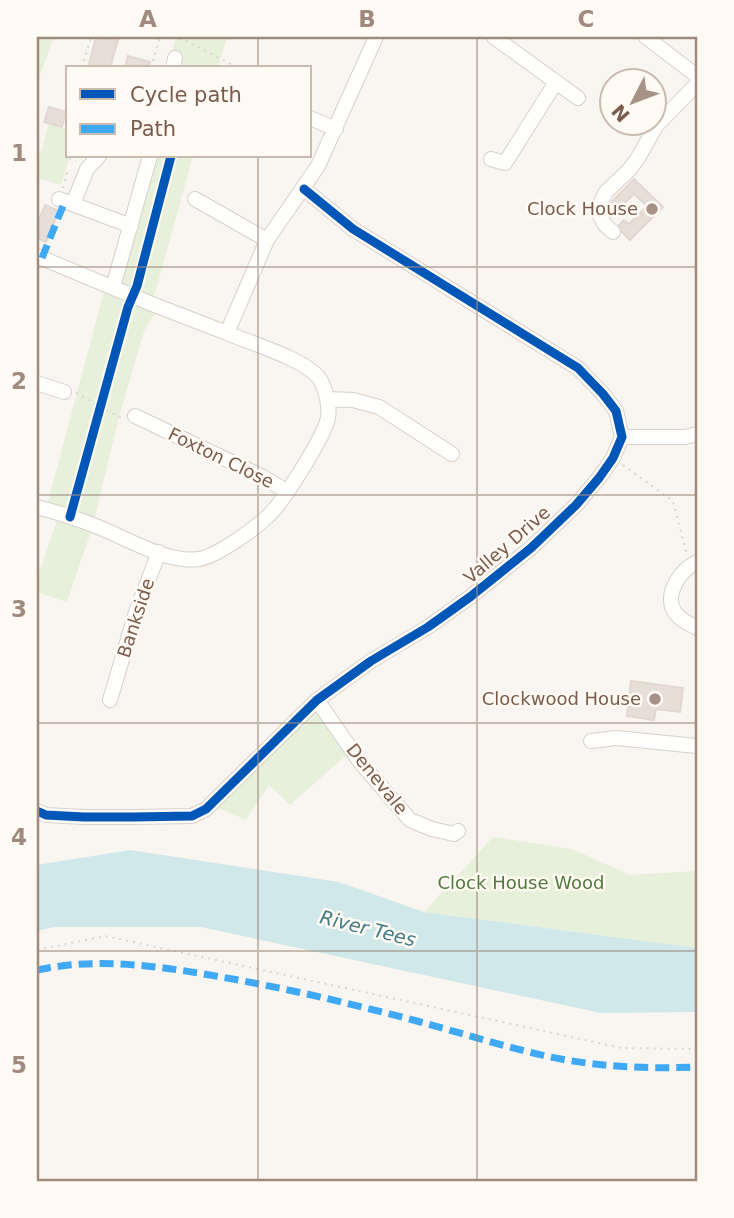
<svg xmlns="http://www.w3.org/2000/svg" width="734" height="1218" viewBox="0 0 734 1218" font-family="'DejaVu Sans',sans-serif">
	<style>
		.green { fill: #e7f0db }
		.water { fill: #d0e8ea }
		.building { fill: #e6ded7; stroke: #e2d8d2; stroke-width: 2 }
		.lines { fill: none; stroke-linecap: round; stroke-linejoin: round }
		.minor-casing { stroke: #d7d1cb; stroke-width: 16 }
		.path { stroke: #dcd5d0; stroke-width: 2; stroke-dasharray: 2 5; stroke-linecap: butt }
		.minor { stroke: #fefefd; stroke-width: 14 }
		.quiet { stroke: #3fa9f5; stroke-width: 7; stroke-dasharray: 14 7; stroke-linecap: butt }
		.cycleway-casing { stroke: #fffaf3; stroke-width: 13 }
		.cycleway { stroke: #0057b8; stroke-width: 9 }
		.grid { fill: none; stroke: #9f8a7d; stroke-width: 2; stroke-opacity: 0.55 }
		.poi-dot { fill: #a69286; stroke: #fffaf3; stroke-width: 2.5 }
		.labels { text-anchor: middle; stroke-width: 5; stroke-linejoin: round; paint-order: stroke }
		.poi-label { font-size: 18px; fill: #7a5c4d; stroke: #fffaf3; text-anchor: end }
		.street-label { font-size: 18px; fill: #7a5c4d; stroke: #fffaf3 }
		.park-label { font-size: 18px; fill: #537a41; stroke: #fffaf3 }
		.water-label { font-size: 19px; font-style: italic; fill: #437c86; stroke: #fffaf3 }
		.neatline { fill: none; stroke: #9f8a7d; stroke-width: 2.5 }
		.grid-label { font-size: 23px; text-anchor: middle; font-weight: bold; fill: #9f8a7d }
	</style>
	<rect width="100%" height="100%" fill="#f9f5f0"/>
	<path class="green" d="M37 37H54L37 83Z
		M176 37H227L218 68H172V53Z
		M49 124 68 129 70 156 61 185 37 178V165Z
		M149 156H193L152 304 159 307 144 331 119 417 93 525 67 602 37 592V579L59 514 46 509 106 284Z
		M317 700 352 750 290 805 269 785 246 820 211 805Z
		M493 837 572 849 630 875 697 871V948L424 912Z"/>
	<path class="water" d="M130 850 339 882 424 912 697 948V1012L601 1013 201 927H54L37 931V865Z"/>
	<path class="building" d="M96 37 118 40 110 68H88Z
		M128 56 150 62 148 68H125Z
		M49 107 66 112 62 127 44 122Z
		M634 179 663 207 630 240 617 227 624 220 629 224 647 206 634 194 609 219 602 212Z
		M45 205 59 211 46 242 37 238V225Z
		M631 681 683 688 680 712 656 709 654 720 627 716Z"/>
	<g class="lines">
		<g class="minor-casing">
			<path id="minor" d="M646 37 697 76
				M173 68 175 58
				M556 82 578 98
				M310 118 336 129
				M491 159 505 163 556 82 494 37
				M59 199 131 226
				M195 199 267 240
				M73 204 87 169 99 156
				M613 232 605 225 597 210 606 192 629 170 638 158 656 126 697 84
				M37 256 152 304 227 333 267 240 318 166 376 37
				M113 287 150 156
				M37 383 64 392
				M327 399 353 400 379 407 452 454
				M135 416 263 477 288 492
				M622 437H685L697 434
				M37 507C56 512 75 518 93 525 123 536 167 564 199 559 217 556 253 530 267 517 282 504 324 437 328 418 330 407 326 391 321 381 309 360 250 343 227 333
				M697 562C682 569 667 589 672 607 676 618 688 623 697 628
				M110 700 136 612 159 552
				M317 700 360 762 410 820 432 829 454 834 458 831
				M591 741 616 738 697 746
				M37 811 46 815 84 817H133L192 816 206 809 317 700 371 661 428 627 470 597 531 548 576 505 599 478 613 458 622 437 616 411 603 394 578 368 353 229 304 189"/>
		</g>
		<path class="path" d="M172 37 187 41 238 68
			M82 68 91 37
			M151 68 160 37
			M66 129 68 120
			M69 158 76 161
			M63 188 67 173 65 172
			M76 393 119 417H123
			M623 465 673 501 687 555
			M37 950 105 936 622 1048 697 1049"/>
		<use href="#minor" class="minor"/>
		<path class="quiet" d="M42 258 65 201
			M37 970C98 957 160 966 221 977 286 988 352 1004 417 1021 461 1033 505 1047 550 1057 599 1067 648 1069 697 1067"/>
		<g class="cycleway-casing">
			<path id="cycleway" d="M70 517 128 307 137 286 171 156
				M37 811 46 815 84 817H133L192 816 206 809 317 700 371 661 428 627 470 597 531 548 576 505 599 478 613 458 622 437 616 411 603 394 578 368 353 229 304 189"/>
		</g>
		<use href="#cycleway" class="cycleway"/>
	</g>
	<path class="grid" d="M258 37V68M477 37V1181M258 156V1181M37 267H697M37 495H697M37 723H697M37 951H697"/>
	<g class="poi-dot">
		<circle cx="652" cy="209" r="7"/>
		<circle cx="655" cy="699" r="7"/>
	</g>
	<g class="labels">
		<g class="poi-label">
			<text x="638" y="215">Clock House</text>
			<text x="641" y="705">Clockwood House</text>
		</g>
		<g class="street-label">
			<text transform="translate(221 458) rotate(26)" y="6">Foxton Close</text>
			<text transform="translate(507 545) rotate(-41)" y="6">Valley Drive</text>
			<text transform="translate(136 618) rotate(-72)" y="6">Bankside</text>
			<text transform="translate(377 779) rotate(51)" y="6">Denevale</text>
		</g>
		<g class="park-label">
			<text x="521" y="889">Clock House Wood</text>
		</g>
		<g class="water-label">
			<text transform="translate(368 928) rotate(14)" y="7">River Tees</text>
		</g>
	</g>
	<rect width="734" height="1218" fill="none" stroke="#fffaf3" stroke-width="77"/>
	<rect x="66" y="66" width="245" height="91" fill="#fffaf3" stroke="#cabbb1" stroke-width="2"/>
	<rect x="80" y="89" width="35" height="10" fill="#0057b8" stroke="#cabbb1" stroke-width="2"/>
	<text x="130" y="102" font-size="21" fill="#7a5c4d">Cycle path</text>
	<rect x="80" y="124" width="35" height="10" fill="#3fa9f5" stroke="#cabbb1" stroke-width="2"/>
	<text x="130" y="136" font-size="21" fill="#7a5c4d">Path</text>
	<g transform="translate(633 102) rotate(228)"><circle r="33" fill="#fffaf3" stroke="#cabbb1" stroke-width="2"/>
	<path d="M0-5L12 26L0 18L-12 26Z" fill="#a69286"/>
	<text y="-10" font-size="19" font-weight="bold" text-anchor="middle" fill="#7a5c4d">N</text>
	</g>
	<rect x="38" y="38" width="658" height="1142" class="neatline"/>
	<g class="grid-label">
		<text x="148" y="27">A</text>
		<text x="367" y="27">B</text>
		<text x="586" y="27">C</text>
		<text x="19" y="161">1</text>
		<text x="19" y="389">2</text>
		<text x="19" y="617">3</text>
		<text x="19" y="845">4</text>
		<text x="19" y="1073">5</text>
	</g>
</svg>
